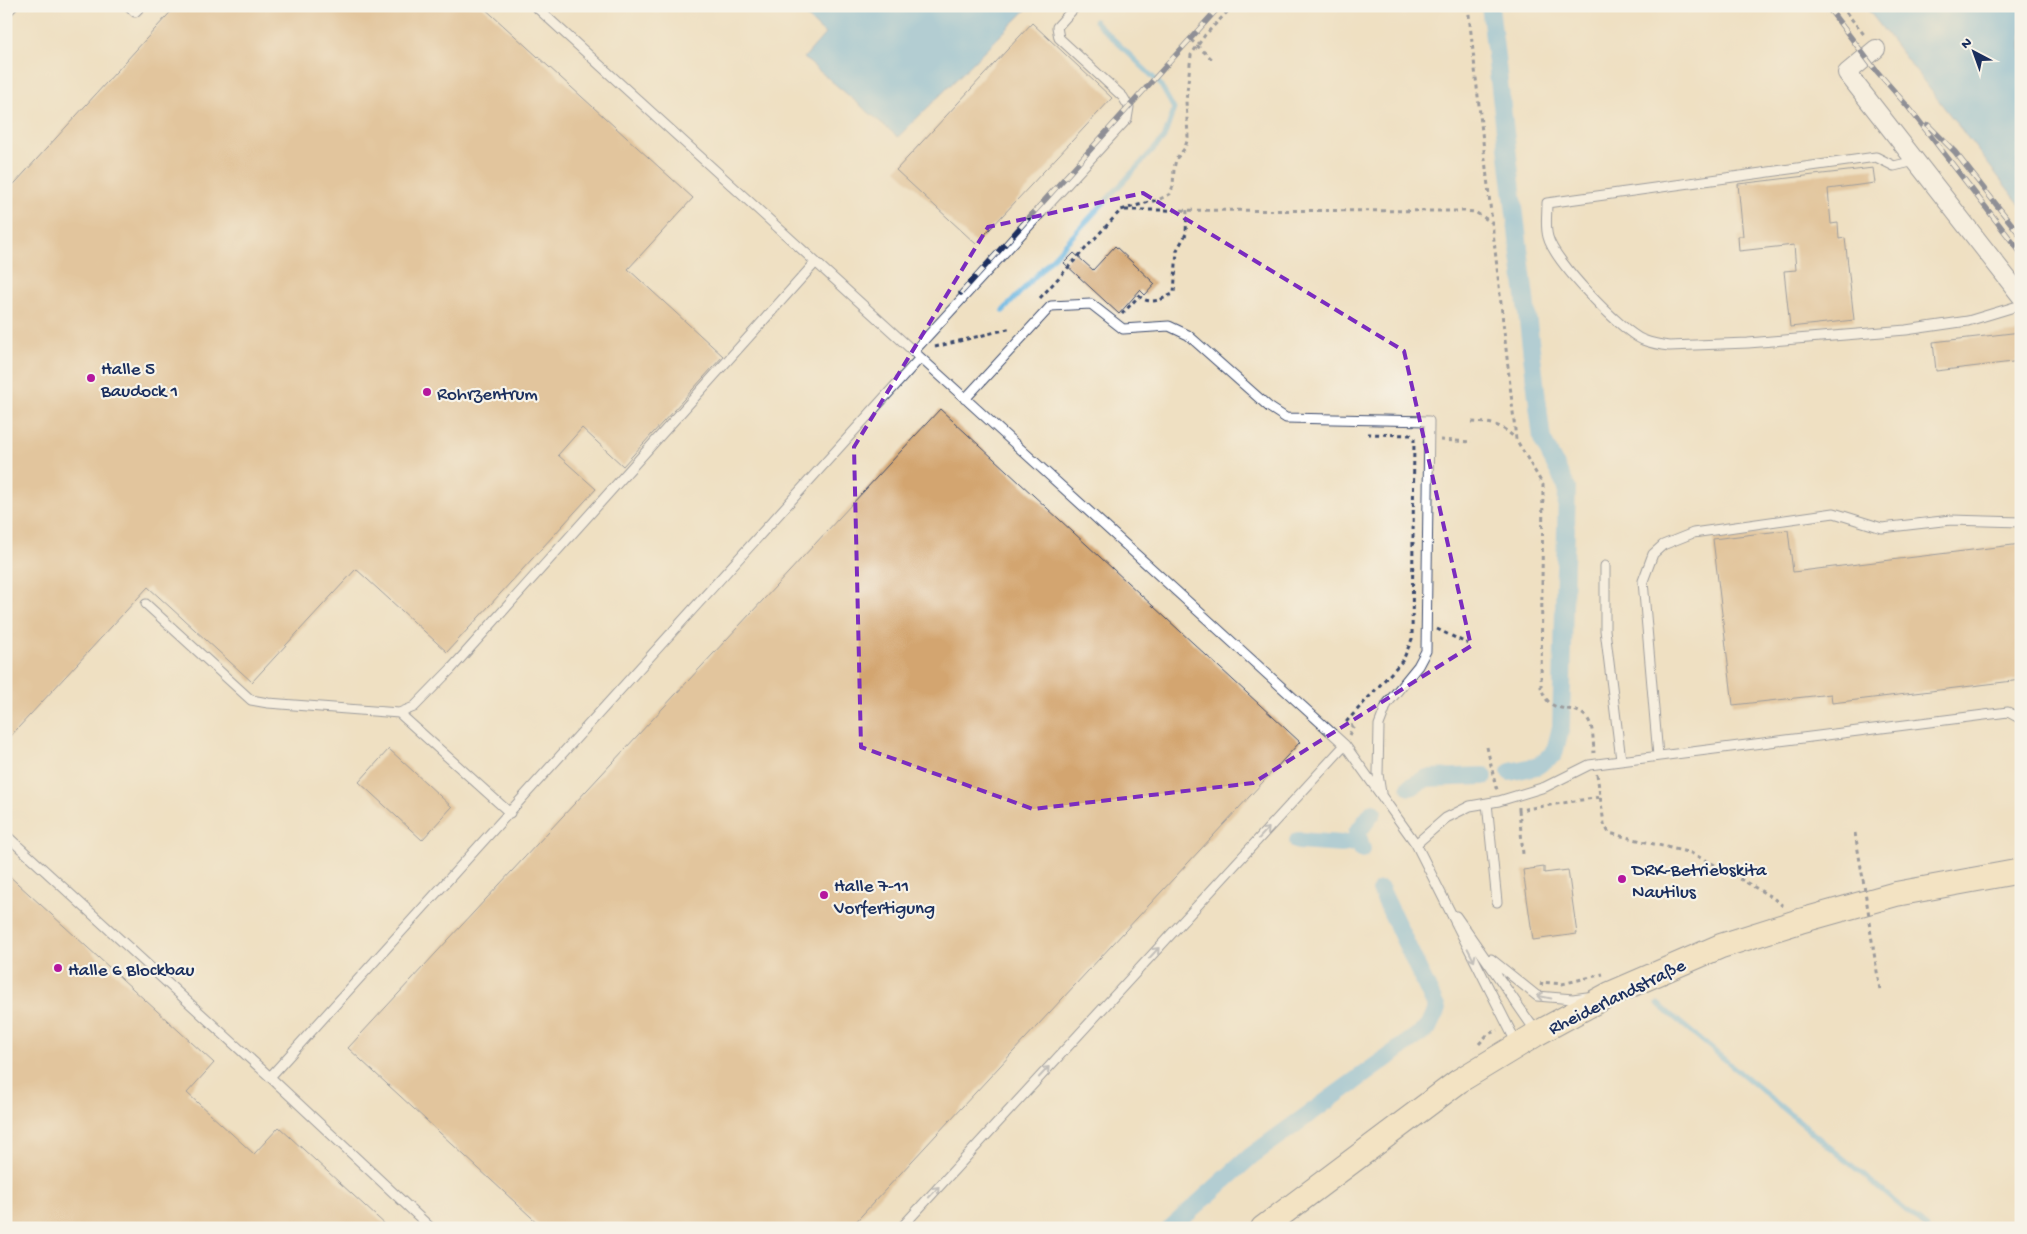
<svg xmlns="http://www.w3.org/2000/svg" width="2027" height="1234" viewBox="0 0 2027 1234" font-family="'Gochi Hand',sans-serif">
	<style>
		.water { fill: #6ab7e4; stroke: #4273a1 }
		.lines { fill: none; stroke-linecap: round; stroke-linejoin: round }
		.stream { stroke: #6ab7e4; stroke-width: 5 }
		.canal { stroke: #6ab7e4; stroke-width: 18 }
		.building { fill: #d3a570 }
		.lane-casing { stroke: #3b4a6d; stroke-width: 11 }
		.street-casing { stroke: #3b4a6d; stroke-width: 20 }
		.secondary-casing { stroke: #3b4a6d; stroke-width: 26 }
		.path { stroke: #3b4a6d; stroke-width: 3; stroke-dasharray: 4 4; stroke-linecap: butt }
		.lane { stroke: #fff; stroke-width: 9 }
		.street { stroke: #fff; stroke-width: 18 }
		.secondary { stroke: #f9e7c3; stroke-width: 24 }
		.rail-casing { stroke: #1b2f5e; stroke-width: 5.5 }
		.rail { stroke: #f7f3e8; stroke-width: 4; stroke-dasharray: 11; stroke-linecap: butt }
		.path-bridge { stroke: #3b4a6d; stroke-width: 3; stroke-dasharray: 4 4; stroke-linecap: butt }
		.oneway { stroke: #8d97ae }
		.marked { fill: none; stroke: #7b2cbf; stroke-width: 4; stroke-dasharray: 10 6; stroke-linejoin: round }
		.poi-dot { fill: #b5179e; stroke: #f7f3e8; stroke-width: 2 }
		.labels { text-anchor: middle; stroke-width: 4.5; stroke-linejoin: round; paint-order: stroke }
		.poi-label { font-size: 19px; fill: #1b2f5e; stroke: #f7f3e8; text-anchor: start }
		.street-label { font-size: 19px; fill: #1b2f5e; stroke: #f7f3e8 }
	</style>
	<rect width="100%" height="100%" fill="#f7f3e8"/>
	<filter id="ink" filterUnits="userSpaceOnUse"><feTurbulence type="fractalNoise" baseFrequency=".02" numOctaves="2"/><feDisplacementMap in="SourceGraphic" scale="10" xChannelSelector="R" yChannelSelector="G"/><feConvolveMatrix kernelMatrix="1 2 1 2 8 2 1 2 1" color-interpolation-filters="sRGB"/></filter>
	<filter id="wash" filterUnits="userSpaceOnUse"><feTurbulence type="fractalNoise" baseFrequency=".0096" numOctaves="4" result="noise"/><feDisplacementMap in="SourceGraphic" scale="20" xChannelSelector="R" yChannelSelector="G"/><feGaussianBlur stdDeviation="1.12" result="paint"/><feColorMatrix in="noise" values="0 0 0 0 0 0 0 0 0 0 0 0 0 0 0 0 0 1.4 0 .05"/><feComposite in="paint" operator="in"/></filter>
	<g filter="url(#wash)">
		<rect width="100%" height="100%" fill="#efe0c2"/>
		<path class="water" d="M795 6H1030L898 137 804 58 825 34Z
			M1865 6H2021V206Z"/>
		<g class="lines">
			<path class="stream" d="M1003 311 1164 138 1174 109 1160 84 1095 21
				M1658 1004 1927 1228"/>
			<path class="canal" d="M1490 6 1542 439 1567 488 1561 727 1554 754 1537 766 1510 772
				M1410 787 1427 778 1484 776
				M1298 841 1342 844 1359 841
				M1362 849 1357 833 1373 812
				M1171 1228 1251 1156 1428 1028 1437 1009 1381 890"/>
		</g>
		<g id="blocks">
			<path class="building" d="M176 6H482L693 198 628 269 723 356 623 466 582 428 558 455 596 489 447 652 356 569 252 682 148 587 6 741V193Z
				M1032 23 1112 98 976 244 896 170Z
				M1873 168 1875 183 1828 189 1831 224 1838 223 1839 239 1845 238 1854 320 1790 327 1784 271 1796 270 1794 245 1739 251 1738 236H1743L1738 184Z
				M1115 246 1155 284 1145 295 1140 290 1119 314 1064 263 1074 253 1093 270Z
				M2021 332V361L1936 371 1933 342Z
				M940 409 1300 742 850 1228H543L348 1048Z
				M1788 530 1793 572 2021 544V680L1832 703 1831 694 1733 705 1713 539Z
				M389 749 452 807 422 840 359 782Z
				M1544 867V873L1568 870 1577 934 1533 940 1523 870Z
				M6 873 214 1063 187 1093 254 1154 279 1127 389 1228H6Z"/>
		</g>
	</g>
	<g filter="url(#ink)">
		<use href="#blocks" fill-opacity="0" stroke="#3b4a6d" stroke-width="1"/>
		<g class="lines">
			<g class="lane-casing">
				<path id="lane" d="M129 6 135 12 141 6
					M535 6 1345 745 1416 844 1517 1044
					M6 13 13 6
					M1915 161 1894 166 1876 157 1547 203C1547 214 1545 227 1548 237 1554 261 1620 330 1643 340 1651 343 1660 345 1669 346L1748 343 1906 330 1968 321 2021 305
					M913 352 1127 119 1129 107 1123 97 1059 38 1057 27 1076 6
					M965 399 1051 306 1091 304 1123 329 1169 326 1188 335 1269 407 1286 418 1429 421 1426 651 1418 666 1387 704 1379 725 1378 774 1381 793
					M1605 566V630L1621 760
					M146 604 251 700 268 703 399 713 414 707 451 669 815 263
					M399 713 510 813
					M1658 756 1643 581 1653 554 1663 545 1693 533 1834 513 1882 528 1951 520 2021 522
					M1487 803 1497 902
					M6 835 270 1077 431 1228
					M1416 844 1446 818 1470 806 1499 801 1545 787 1589 765 2008 712 2021 719
					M1456 916 1537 1033
					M1491 959 1537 996 1573 999 1587 997
					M270 1077 920 358
					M901 1228 1345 745"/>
			</g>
			<g class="street-casing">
				<path id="street" d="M1876 49 1847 73 2021 296"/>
			</g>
			<g class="secondary-casing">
				<path id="secondary" d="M1263 1228 1459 1081 1538 1033 1610 994 1721 946 1800 921 1896 894 2021 871"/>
			</g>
			<path class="path" d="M1468 6 1516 439 1543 485 1541 687C1550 719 1572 701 1587 718 1594 727 1593 742 1594 753
				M1841 6 1866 37
				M1191 40 1214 61
				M1125 210 1465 211 1475 212 1491 222
				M1040 298 1121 210 1160 199 1170 194 1173 186 1174 169 1176 159 1185 148 1188 137 1186 101 1191 55 1205 35 1233 6
				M1122 314 1139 296C1150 306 1163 299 1174 293L1177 250 1186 234 1187 210
				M935 347 1012 328
				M1472 422C1494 423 1500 424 1516 439
				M1440 440 1472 442
				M1437 629 1468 644
				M1349 735 1353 727 1347 721 1403 660 1412 639 1414 439 1411 435 1368 434
				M1487 747 1496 788 1499 787
				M1597 774 1604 824 1609 833 1691 853 1725 870 1773 898 1783 906
				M1519 807V810L1600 797
				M1519 810 1523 854
				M1855 833 1863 879
				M1869 922 1880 990
				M1541 986 1542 982 1562 984 1603 974
				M1479 1044 1488 1034 1498 1030"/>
			<use href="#lane" class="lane"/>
			<use href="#street" class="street"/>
			<use href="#secondary" class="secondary"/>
			<g class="rail-casing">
				<path id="rail" d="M1827 6 1874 68 1909 108 2021 253
					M1928 125 1955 152 2021 236
					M961 293 1220 6"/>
			</g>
			<use href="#rail" class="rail"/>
			<path class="path-bridge" d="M1863 879 1869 916"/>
		</g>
		<defs><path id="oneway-shaft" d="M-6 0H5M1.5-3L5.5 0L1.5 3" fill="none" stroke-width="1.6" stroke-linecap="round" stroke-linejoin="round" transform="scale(1.25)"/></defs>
		<g class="oneway">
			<use href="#oneway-shaft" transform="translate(1264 833) rotate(-47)"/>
			<use href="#oneway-shaft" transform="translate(1154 953) rotate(-47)"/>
			<use href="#oneway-shaft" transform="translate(1471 955) rotate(63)"/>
			<use href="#oneway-shaft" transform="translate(1544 997) rotate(-168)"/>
			<use href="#oneway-shaft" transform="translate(1044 1072) rotate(-47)"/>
			<use href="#oneway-shaft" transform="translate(934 1192) rotate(-47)"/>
		</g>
	</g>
	<path d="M0 0H2027V1234H0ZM1143 193 1404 351 1471 646 1253 783 1033 809 861 747 854 447 988 227Z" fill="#efe0c2" fill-opacity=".55" fill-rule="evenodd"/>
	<path class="marked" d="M1143 193 1404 351 1471 646 1253 783 1033 809 861 747 854 447 988 227Z"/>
	<g class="poi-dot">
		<circle cx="91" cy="378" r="5"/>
		<circle cx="427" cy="392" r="5"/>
		<circle cx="1622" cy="879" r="5"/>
		<circle cx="824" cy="895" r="5"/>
		<circle cx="58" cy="968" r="5"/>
	</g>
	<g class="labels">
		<g class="poi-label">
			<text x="101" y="374">Halle 5<tspan x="101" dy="22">Baudock 1</tspan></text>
			<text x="437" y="399">Rohrzentrum</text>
			<text x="1632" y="875">DRK-Betriebskita<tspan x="1632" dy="22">Nautilus</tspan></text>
			<text x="834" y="891">Halle 7-11<tspan x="834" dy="22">Vorfertigung</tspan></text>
			<text x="68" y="975">Halle 6 Blockbau</text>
		</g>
		<g class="street-label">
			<text transform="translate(1616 995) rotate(-26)" y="7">Rheiderlandstraße</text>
		</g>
	</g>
	<rect width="2027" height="1234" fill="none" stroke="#f7f3e8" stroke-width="25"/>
	<g transform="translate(1974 52) rotate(319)" stroke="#f7f3e8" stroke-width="4" paint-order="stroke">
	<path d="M0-4L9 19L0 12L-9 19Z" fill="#1b2f5e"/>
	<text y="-8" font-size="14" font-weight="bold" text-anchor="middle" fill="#1b2f5e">N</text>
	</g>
</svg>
